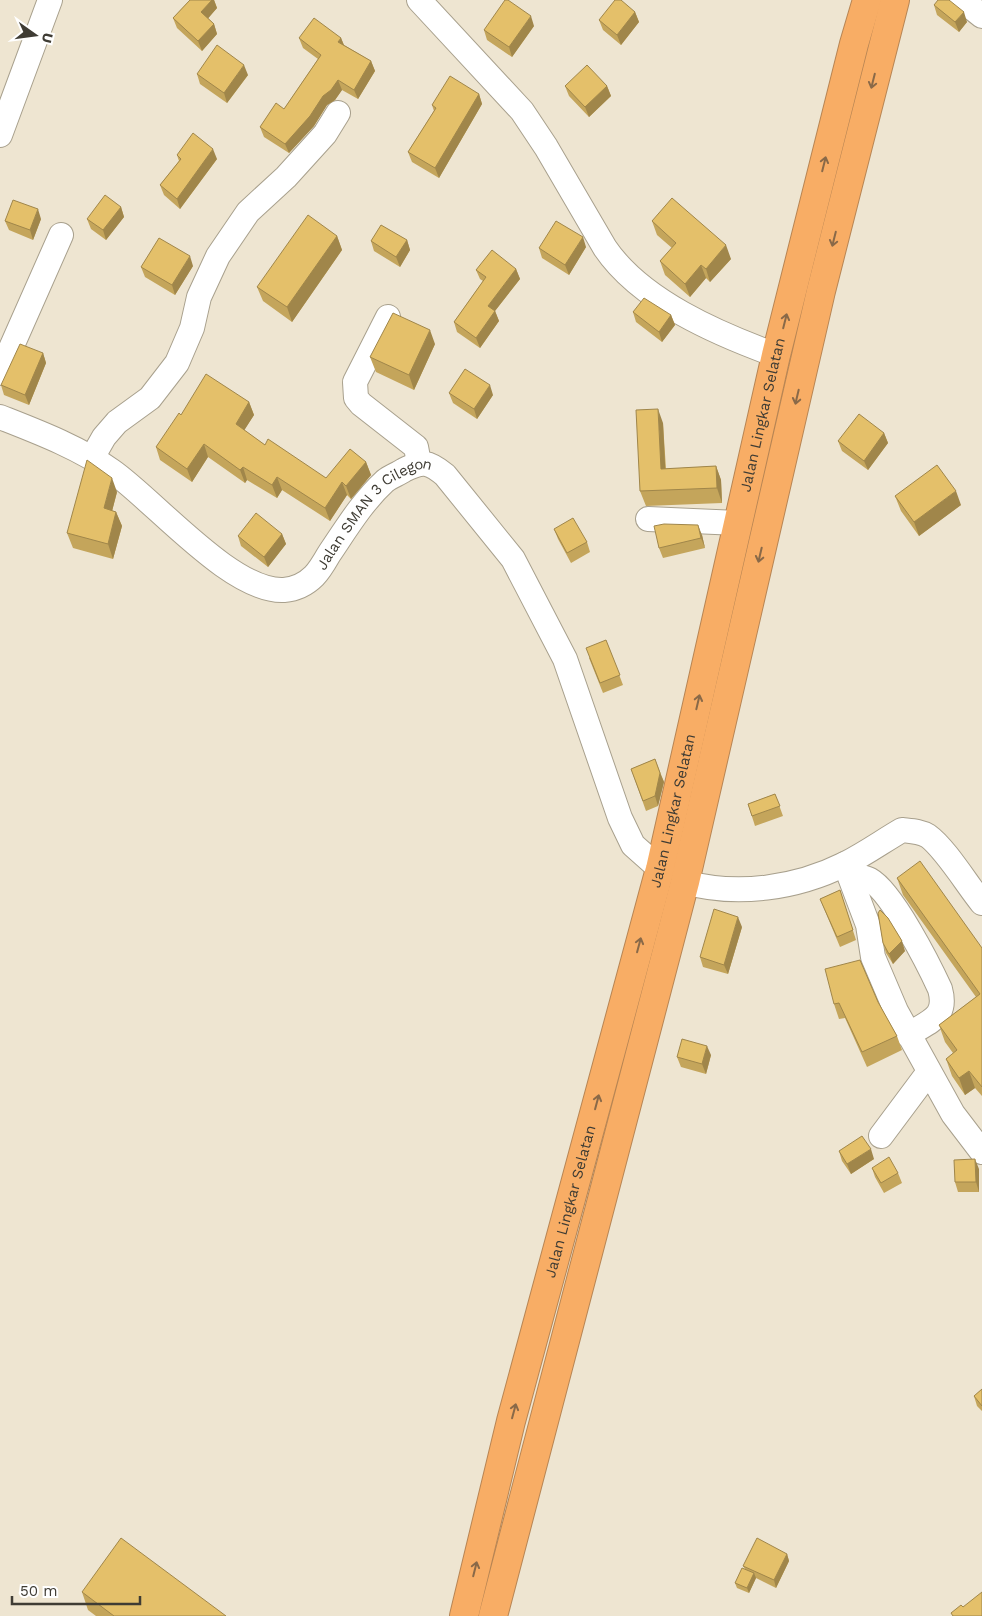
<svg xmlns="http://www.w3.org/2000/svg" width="982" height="1616" viewBox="0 0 982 1616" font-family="'Work Sans',sans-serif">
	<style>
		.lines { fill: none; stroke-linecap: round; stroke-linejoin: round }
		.minor-casing { stroke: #a8a08d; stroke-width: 26 }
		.highway-casing { stroke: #b78554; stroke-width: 30 }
		.minor { stroke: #fff; stroke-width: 24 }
		.highway { stroke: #f8ad65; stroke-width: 28 }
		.wall { fill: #c4a55b }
		.shaded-wall { fill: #a0864a }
		.building { fill: #e4c06a; stroke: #a0864a }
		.oneway { stroke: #896948 }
		.labels { text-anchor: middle; stroke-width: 4; stroke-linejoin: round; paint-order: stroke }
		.street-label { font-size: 15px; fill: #3f3c34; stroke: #fff }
	</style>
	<rect width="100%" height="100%" fill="#eee5d1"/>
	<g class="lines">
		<g class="minor-casing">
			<g id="minor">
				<path d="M419 0 522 111 546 147 605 248C641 301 718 334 776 355"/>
				<path d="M962 0 982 16"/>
				<path d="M0 135 50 0"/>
				<path d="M388 317 355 382 356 398 361 404 416 447 419 463"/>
				<path d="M0 373 61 235"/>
				<path id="s1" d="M0 417C38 432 78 447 112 471 155 501 232 593 284 590 295 589 306 584 314 576 320 570 325 561 329 554 346 529 362 502 385 481 390 477 398 474 404 470 423 461 428 461 445 475L513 559 565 659 620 818 633 845 660 869"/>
				<path d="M92 458 104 437 117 422 150 398 177 363 192 328 199 297 218 256 248 212 286 177 325 134 338 113"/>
				<path d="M648 519 738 523"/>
				<path d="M845 864 868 925 873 957 896 1011 953 1114 982 1152"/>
				<path d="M851 874C857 876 864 877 870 880 892 892 929 965 940 989 948 1018 929 1021 908 1035"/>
				<path d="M685 882C737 897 797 888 845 864 865 854 883 841 902 830 911 831 920 831 928 836 945 848 968 886 982 903"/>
				<path d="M881 1136 928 1073"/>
			</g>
		</g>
		<g class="highway-casing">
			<g id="highway">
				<path id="s2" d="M464 1616 511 1421 660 869 776 355 854 44 867 0"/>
				<path d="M493 1616 685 882 821 291 895 0"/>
			</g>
		</g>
		<use href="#minor" class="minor"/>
		<use href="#highway" class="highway"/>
	</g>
	<path class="wall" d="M190 0H214L217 8 208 18 214 24 217 34 202 51 177 28 173 18Z
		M934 5 967 22 959 32 937 15Z
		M635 12 639 22 621 45 603 30 599 20Z
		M534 26 512 57 487 40 484 30Z
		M299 38H341L344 45 371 61 375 71 358 99 342 90 335 100 327 105 314 126 289 153 264 137 260 127 284 109 318 59 303 48Z
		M197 74 248 75 227 103 200 84Z
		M565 86H607L611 96 589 117 569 96Z
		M479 94 482 104 439 178 412 162 408 152 434 111 432 105Z
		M177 155 217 159 180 209 164 195 160 185 179 161Z
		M121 207 124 217 106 240 91 229 87 219Z
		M41 219 33 240 9 230 5 221Z
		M652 221 731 259 710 282 706 278 690 297 665 275 660 261 672 248 657 235Z
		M337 236 342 250 292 322 263 301 257 287Z
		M407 240 410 250 400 267 374 251 371 241Z
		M586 247 569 275 542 258 539 248Z
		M193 266 175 295 145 277 141 267Z
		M516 269 520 279 495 311 499 321 480 348 457 332 454 322 483 281 480 279 476 270Z
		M633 312 671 315 675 325 662 342 636 322Z
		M435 344 414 390 376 372 370 357Z
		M43 353 46 363 29 405 4 395 1 385Z
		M449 393 493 395 477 419 453 403Z
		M249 402 254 415 244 430 265 445 326 478 366 462 371 475 351 499 347 495 330 521 282 490 277 498 247 480 245 483 208 457 192 482 160 460 156 447 181 415Z
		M663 423 666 469 716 466 721 480 722 503 646 506 640 491Z
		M884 433 888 443 868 470 842 451 838 441Z
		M117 492 112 511 116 512 122 526 113 559 73 548 67 533Z
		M895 496 961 505 919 536 901 511Z
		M554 529 587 542 590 552 571 563 558 539Z
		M282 534 286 544 268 567 241 546 238 536Z
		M702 535 705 548 663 558 659 548Z
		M606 640 623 685 603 693 589 658Z
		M655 759 664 782 658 806 646 811 631 769Z
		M775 794 783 816 755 826 748 804Z
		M897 878 982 948V1096L975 1088 965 1095 952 1076 946 1059 953 1053 945 1042 939 1025 976 997 903 895Z
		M840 890 856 940 840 947 820 899Z
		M742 927 728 974 703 967 700 957Z
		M883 943 905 951 893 964 886 953Z
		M860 960 878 1002 897 1036 902 1050 867 1067 845 1018 839 1019 834 1004Z
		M711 1055 706 1074 681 1067 677 1057Z
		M839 1151 874 1159 851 1174 842 1161Z
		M872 1168 898 1173 902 1183 884 1193 875 1177Z
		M979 1169V1192H958L955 1182Z
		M982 1389V1411L977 1406 974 1396Z
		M787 1554 789 1561 776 1588 756 1578 749 1593 737 1588 735 1583 745 1569 743 1566Z
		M82 1592 226 1616H96L88 1610Z"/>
	<path class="shaded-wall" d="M212 0H214L217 8 205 22 201 12Z
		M635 12 639 22 621 45 617 35Z
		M964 12 967 22 959 32 955 22Z
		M531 16 534 26 512 57 509 47Z
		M214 24 217 34 202 51 198 41Z
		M341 38 345 48 338 42Z
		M371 61 375 71 358 99 354 90Z
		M244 65 248 75 227 103 224 93Z
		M338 80 342 90 335 100 327 105 314 126 289 153 285 144 323 96Z
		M607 86 611 96 589 117 585 107Z
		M479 94 482 104 439 178 435 168Z
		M213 149 217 159 180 209 177 199Z
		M121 207 124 217 106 240 103 230Z
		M38 209 41 219 33 240 30 230Z
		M337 236 342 250 292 322 287 307Z
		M583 237 586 247 569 275 565 265Z
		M407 240 410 250 400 267 396 257Z
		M726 245 731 259 710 282 706 269Z
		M190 256 193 266 175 295 172 285Z
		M701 265 706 278 690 297 685 284Z
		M516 269 520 279 491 316 488 306Z
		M495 311 499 321 480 348 476 338Z
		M671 315 675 325 662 342 659 332Z
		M430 330 435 344 414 390 409 375Z
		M43 353 46 363 29 405 25 395Z
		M490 385 493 395 477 419 474 409Z
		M249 402 254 415 240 437 236 424Z
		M658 409 663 423 666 484 661 469Z
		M884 433 888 443 868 470 864 461Z
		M204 444 208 457 192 482 187 469Z
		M366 462 371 475 351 499 346 486Z
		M716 466 721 480 722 503 717 488Z
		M243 467 247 480 245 483 240 470Z
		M277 477 282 490 277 498 272 485Z
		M112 478 117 492 109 523 104 508Z
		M342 482 347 495 330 521 325 508Z
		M956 491 961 505 919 536 914 522Z
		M116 512 122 526 113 559 108 544Z
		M698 525 702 535 705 548 701 538Z
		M282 534 286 544 268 567 264 557Z
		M660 773 664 782 658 806 655 796Z
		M738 917 742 927 728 974 724 965Z
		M902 941 905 951 893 964 889 954Z
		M707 1046 711 1055 706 1074 702 1064Z
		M969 1071 975 1088 965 1095 959 1078Z
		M871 1149 874 1159 851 1174 847 1164Z
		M975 1159 979 1169V1192L976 1182Z
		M787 1554 789 1561 776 1588 774 1580Z
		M754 1573 756 1578 749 1593 747 1588Z"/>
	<path class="building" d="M190 0H212L201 12 214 24 198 41 173 18Z
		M505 0H508L531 16 509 47 484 30Z
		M615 0H621L635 12 617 35 599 20Z
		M938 0H949L964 12 955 22 934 5Z
		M314 18 341 38 338 42 371 61 354 90 338 80 331 90 323 96 310 116 285 144 260 127 276 103 284 109 321 55 299 38Z
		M217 45 244 65 224 93 197 74Z
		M587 65 607 86 585 107 565 86Z
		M450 76 479 94 435 168 408 152 436 108 432 105Z
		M193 133 213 149 177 199 160 185 181 159 177 155Z
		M105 195 121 207 103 230 87 219Z
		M672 198 726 245 706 269 701 265 685 284 660 261 676 243 652 221Z
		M13 200 38 209 30 230 5 221Z
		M308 215 337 236 287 307 257 287Z
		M556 221 583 237 565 265 539 248Z
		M381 225 407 240 396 257 371 241Z
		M159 238 190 256 172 285 141 267Z
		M492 250 516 269 488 306 495 311 476 338 454 322 486 277 476 270Z
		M644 298 671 315 659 332 633 312Z
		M393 313 430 330 409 375 370 357Z
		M20 344 43 353 25 395 1 385Z
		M465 369 490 385 474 409 449 393Z
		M206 374 249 402 236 424 265 445 268 439 326 478 350 449 366 462 346 486 342 482 325 508 277 477 272 485 243 467 240 470 204 444 187 469 156 447 179 413 181 415Z
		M658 409 661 469 716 466 717 488 640 491 636 410Z
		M859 414 884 433 864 461 838 441Z
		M87 460 112 478 104 508 116 512 108 544 67 533Z
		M937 465 956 491 914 522 895 496Z
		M256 513 282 534 264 557 238 536Z
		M573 518 587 542 567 553 554 529Z
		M664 524 698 525 701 538 659 548 654 526Z
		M606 640 620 675 600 683 586 648Z
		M655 759 660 773 655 796 643 801 631 769Z
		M775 794 780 806 752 816 748 804Z
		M920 861 982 948V1087L969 1071 959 1078 946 1059 957 1050 939 1025 980 994 897 878Z
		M840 890 853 930 837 937 820 899Z
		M714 909 738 917 724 965 700 957Z
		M880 910 888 918 902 941 889 954 883 943 878 913Z
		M860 960 878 1002 897 1036 862 1052 839 1003 834 1004 825 969Z
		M682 1039 707 1046 702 1064 677 1057Z
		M862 1136 871 1149 847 1164 839 1151Z
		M889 1157 898 1173 881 1183 872 1168Z
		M975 1159 976 1182H955L954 1160Z
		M982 1389V1406L974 1396Z
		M121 1538 226 1616H114L82 1592Z
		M757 1538 787 1554 774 1580 743 1566Z
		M742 1568 754 1573 747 1588 735 1583Z
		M982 1592V1616H953L951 1613 961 1605 963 1607Z"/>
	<defs><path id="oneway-shaft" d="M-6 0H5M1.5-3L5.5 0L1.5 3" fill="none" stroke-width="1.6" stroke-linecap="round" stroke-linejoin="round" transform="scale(1.25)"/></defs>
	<g class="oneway">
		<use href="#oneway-shaft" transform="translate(873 81) rotate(104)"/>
		<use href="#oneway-shaft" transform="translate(824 164) rotate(-76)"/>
		<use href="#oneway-shaft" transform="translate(834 239) rotate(104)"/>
		<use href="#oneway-shaft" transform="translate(785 321) rotate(-76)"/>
		<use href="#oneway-shaft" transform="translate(797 397) rotate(103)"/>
		<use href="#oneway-shaft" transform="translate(760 555) rotate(103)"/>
		<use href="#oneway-shaft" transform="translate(698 702) rotate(-77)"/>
		<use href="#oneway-shaft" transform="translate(639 945) rotate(-75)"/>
		<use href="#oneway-shaft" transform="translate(597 1102) rotate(-75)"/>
		<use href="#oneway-shaft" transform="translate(514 1411) rotate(-75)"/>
		<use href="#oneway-shaft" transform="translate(475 1569) rotate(-76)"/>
	</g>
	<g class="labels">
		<g class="street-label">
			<text dy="5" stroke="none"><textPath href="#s2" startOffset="1238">Jalan Lingkar Selatan</textPath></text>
			<text dy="5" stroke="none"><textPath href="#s1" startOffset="461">Jalan SMAN 3 Cilegon</textPath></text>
			<text dy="5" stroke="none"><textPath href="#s2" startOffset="832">Jalan Lingkar Selatan</textPath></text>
			<text dy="5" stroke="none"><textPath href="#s2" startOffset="428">Jalan Lingkar Selatan</textPath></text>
		</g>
	</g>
	<g transform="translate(35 35) rotate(104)" stroke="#ffffff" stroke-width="4" paint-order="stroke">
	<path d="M0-4L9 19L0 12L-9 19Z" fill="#3f3c34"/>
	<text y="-8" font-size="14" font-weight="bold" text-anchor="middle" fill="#3f3c34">U</text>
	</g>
	<path d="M12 1596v8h128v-8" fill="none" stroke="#3f3c34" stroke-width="2.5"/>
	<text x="20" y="1596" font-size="15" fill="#3f3c34" stroke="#ffffff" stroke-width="4" paint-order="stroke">50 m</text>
</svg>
